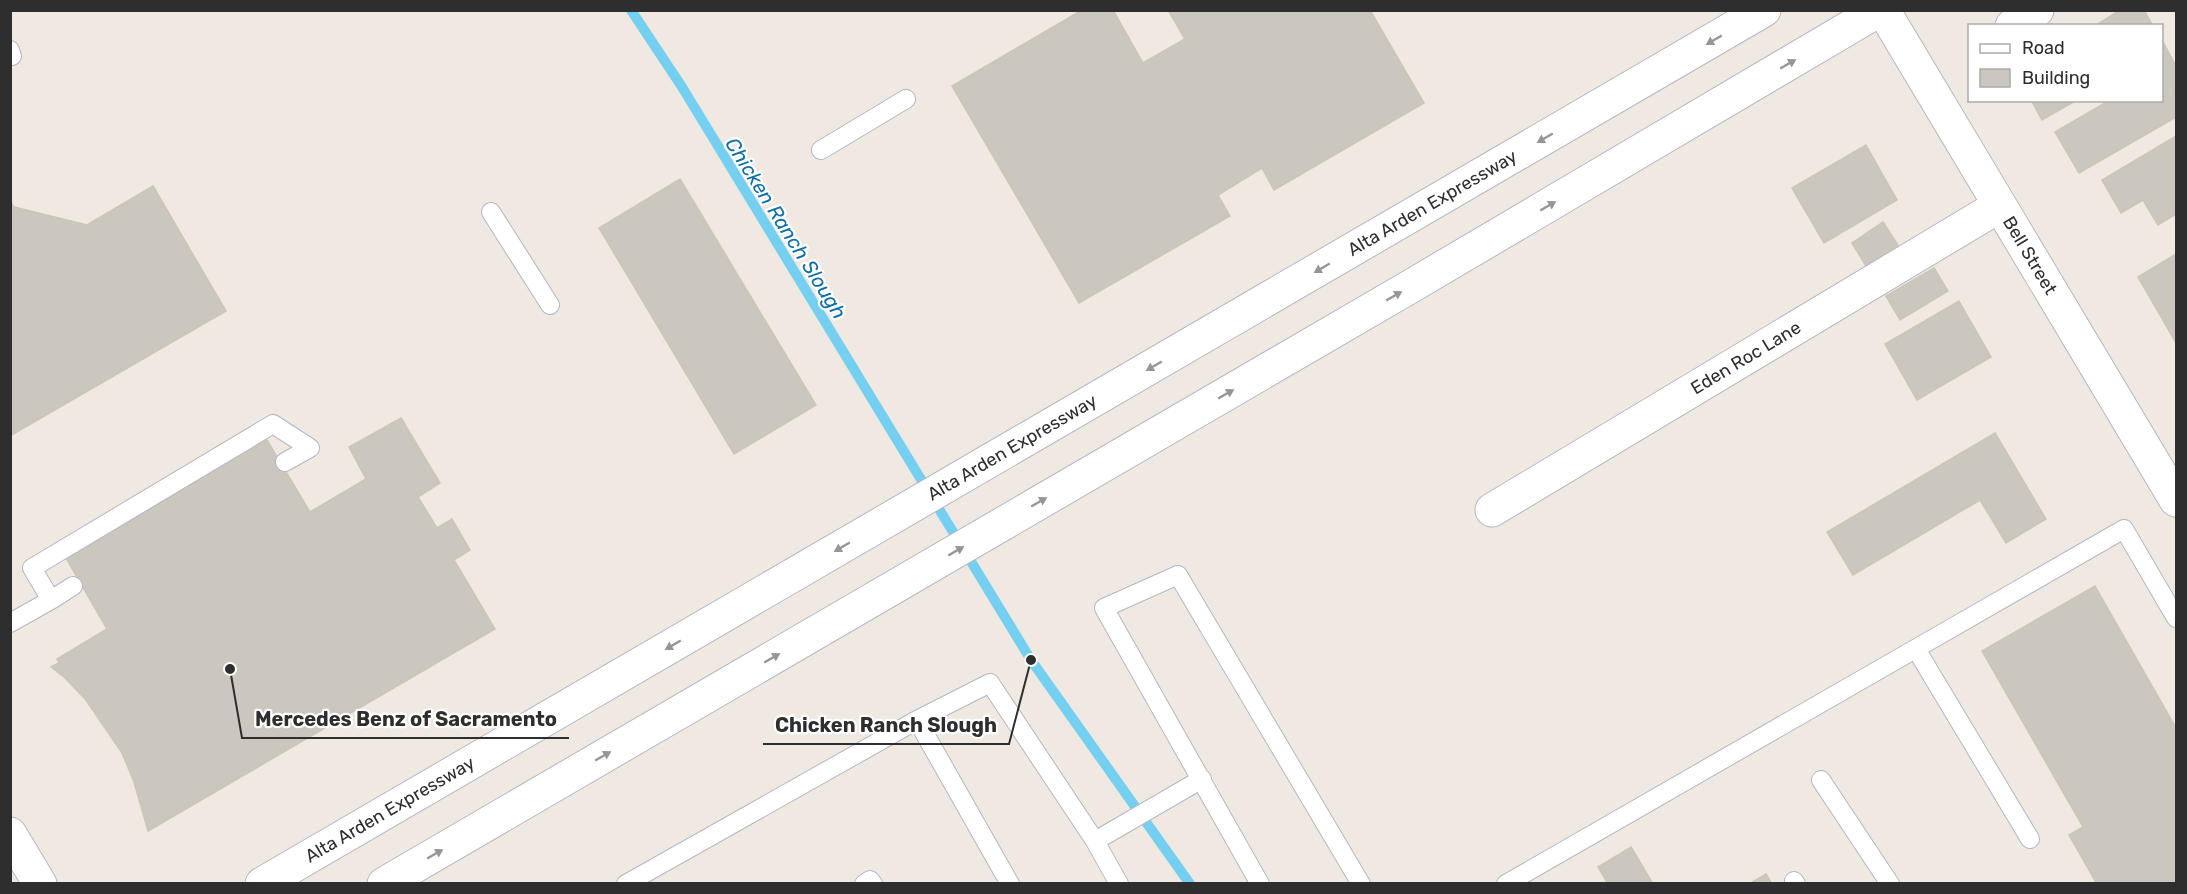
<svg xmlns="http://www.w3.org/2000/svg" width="2187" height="894" viewBox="0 0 2187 894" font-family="Rubik,sans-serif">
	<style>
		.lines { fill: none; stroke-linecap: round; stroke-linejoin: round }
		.stream { stroke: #75cff0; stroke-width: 10 }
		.building { fill: #cbc7bf; stroke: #cbc5ba; stroke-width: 1.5 }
		.lane-casing { stroke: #b4b7c1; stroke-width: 20 }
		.street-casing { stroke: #b4b7c1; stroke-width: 35 }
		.secondary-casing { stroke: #b4b7c1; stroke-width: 35 }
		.lane { stroke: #fff; stroke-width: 18 }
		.street { stroke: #fff; stroke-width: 33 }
		.secondary { stroke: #fff; stroke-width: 33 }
		.oneway { fill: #969696 }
		.labels { text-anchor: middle; stroke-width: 4.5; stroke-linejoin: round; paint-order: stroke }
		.street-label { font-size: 18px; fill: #2e2e2e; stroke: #fff }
		.water-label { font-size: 20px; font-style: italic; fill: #0d6fa3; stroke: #fff }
		.leader { fill: none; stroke: #2e2e2e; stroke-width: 2 }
		.callout-dot { fill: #2e2e2e; stroke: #fff; stroke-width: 2 }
		.callout-label { font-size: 20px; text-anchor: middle; font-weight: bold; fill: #2e2e2e; stroke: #fff; stroke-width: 4.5; stroke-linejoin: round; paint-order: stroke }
	</style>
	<rect width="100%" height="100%" fill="#efe9e1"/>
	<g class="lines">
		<path class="stream" d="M631 10 682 87 1031 660 1190 884"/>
	</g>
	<path class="building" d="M1082 10H1113L1143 63 1185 39 1168 10H1370L1424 103 1274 190 1262 168 1218 195 1230 216 1079 303 952 86Z
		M2120 10H2144L2153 26H2099L2098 24Z
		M2162 40 2176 66V92L2174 94 2176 98V117L2079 173 2055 132 2110 100H2162Z
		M2031 100H2077L2042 120Z
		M2176 136V214L2158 225 2143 200 2121 213 2102 180Z
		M1866 145 1897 200 1824 243 1792 188Z
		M680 179 816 405 734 454 599 228Z
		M153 186 226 311 10 436V200L14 207 87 225Z
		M1883 222 1898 245 1866 266 1852 243Z
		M2176 254V343L2138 277Z
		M1934 268 1948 291 1900 320 1886 296Z
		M1959 301 1991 357 1917 400 1885 344Z
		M401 418 440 483 418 497 437 528 452 519 470 550 454 560 495 629 148 831 134 782 122 753 86 700 64 677 51 667 59 663 57 659 107 629 66 558 267 440 310 512 366 479 349 447Z
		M1995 433 2046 519 2006 543 1980 500 1853 575 1827 532Z
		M2095 586 2176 728V880L2170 884H2097L2069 835 2083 827 1982 651Z
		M1631 847 1653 884H1608L1598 867Z
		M1766 874 1772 884H1749Z"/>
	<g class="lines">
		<g class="lane-casing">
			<path id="lane" d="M10 50 12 56
				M821 150 906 99
				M491 212 550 305
				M51 600 73 586
				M10 623 51 600 32 568 273 424 310 448 285 462
				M1916 649 2030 839
				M917 720 1010 884
				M1821 780 1890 884
				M1095 841 1202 779
				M1794 881 1796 884
				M626 884 917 720 990 683 1095 841 1119 884
				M864 884 870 880 873 884
				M1260 884 1104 608 1178 575 1361 884
				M1506 884 2124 529 2176 618"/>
		</g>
		<g class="street-casing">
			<g id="street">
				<path d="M2012 26 2037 10"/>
				<path id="s1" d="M1492 510 1999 206"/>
			</g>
		</g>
		<g class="secondary-casing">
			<g id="secondary">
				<path id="s2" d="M1883 10 2176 500"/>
				<path d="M10 834 40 884"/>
				<path id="s3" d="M262 884 1764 10"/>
				<path d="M384 884 1413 285 1879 10"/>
			</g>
		</g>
		<use href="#lane" class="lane"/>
		<use href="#street" class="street"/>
		<use href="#secondary" class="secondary"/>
	</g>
	<defs><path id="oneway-solid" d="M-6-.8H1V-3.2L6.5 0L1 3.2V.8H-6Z" transform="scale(1.5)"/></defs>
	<g class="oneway">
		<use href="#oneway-solid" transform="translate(1714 40) rotate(150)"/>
		<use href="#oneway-solid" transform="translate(1788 64) rotate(-30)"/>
		<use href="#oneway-solid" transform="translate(1545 138) rotate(150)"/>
		<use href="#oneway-solid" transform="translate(1548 206) rotate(-30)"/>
		<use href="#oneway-solid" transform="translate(1322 268) rotate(150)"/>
		<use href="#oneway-solid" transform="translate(1394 296) rotate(-30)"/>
		<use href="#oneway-solid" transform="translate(1154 366) rotate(150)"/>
		<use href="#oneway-solid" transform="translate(1226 394) rotate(-30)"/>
		<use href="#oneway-solid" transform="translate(1039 502) rotate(-30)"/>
		<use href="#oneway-solid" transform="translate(842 547) rotate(150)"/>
		<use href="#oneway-solid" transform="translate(956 551) rotate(-30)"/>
		<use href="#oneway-solid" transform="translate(673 645) rotate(150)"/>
		<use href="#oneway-solid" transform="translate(772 658) rotate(-30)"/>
		<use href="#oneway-solid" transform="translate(603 756) rotate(-30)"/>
		<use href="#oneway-solid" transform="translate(435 854) rotate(-30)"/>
	</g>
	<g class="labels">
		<g class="street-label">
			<text dy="6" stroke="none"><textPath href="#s3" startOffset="1354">Alta Arden Expressway</textPath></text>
			<text dy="6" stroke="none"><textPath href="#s2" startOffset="286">Bell Street</textPath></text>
			<text dy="6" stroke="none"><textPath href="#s1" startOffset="296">Eden Roc Lane</textPath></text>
			<text dy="6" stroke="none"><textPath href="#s3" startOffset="868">Alta Arden Expressway</textPath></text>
			<text dy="6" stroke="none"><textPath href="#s3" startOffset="148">Alta Arden Expressway</textPath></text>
		</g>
		<g class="water-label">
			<text transform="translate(786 228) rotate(58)" y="7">Chicken Ranch Slough</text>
		</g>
	</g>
	<path class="leader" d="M230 669L242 738H569M1031 660L1009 744H763"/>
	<g class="callout-dot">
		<circle cx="230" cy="669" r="6"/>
		<circle cx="1031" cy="660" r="6"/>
	</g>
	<g class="callout-label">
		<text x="406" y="726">Mercedes Benz of Sacramento</text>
		<text x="886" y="732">Chicken Ranch Slough</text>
	</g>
	<rect width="2187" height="894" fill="none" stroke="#2e2e2e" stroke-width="24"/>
	<rect x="1968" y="24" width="195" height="78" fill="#ffffff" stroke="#ababab" stroke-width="1.5"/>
	<rect x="1980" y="44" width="30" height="9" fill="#ffffff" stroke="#ababab" stroke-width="1.5"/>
	<text x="2022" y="54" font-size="18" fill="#2e2e2e">Road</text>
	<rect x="1980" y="69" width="30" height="18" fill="#cbc7bf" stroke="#ababab" stroke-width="1.5"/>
	<text x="2022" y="84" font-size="18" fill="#2e2e2e">Building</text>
</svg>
